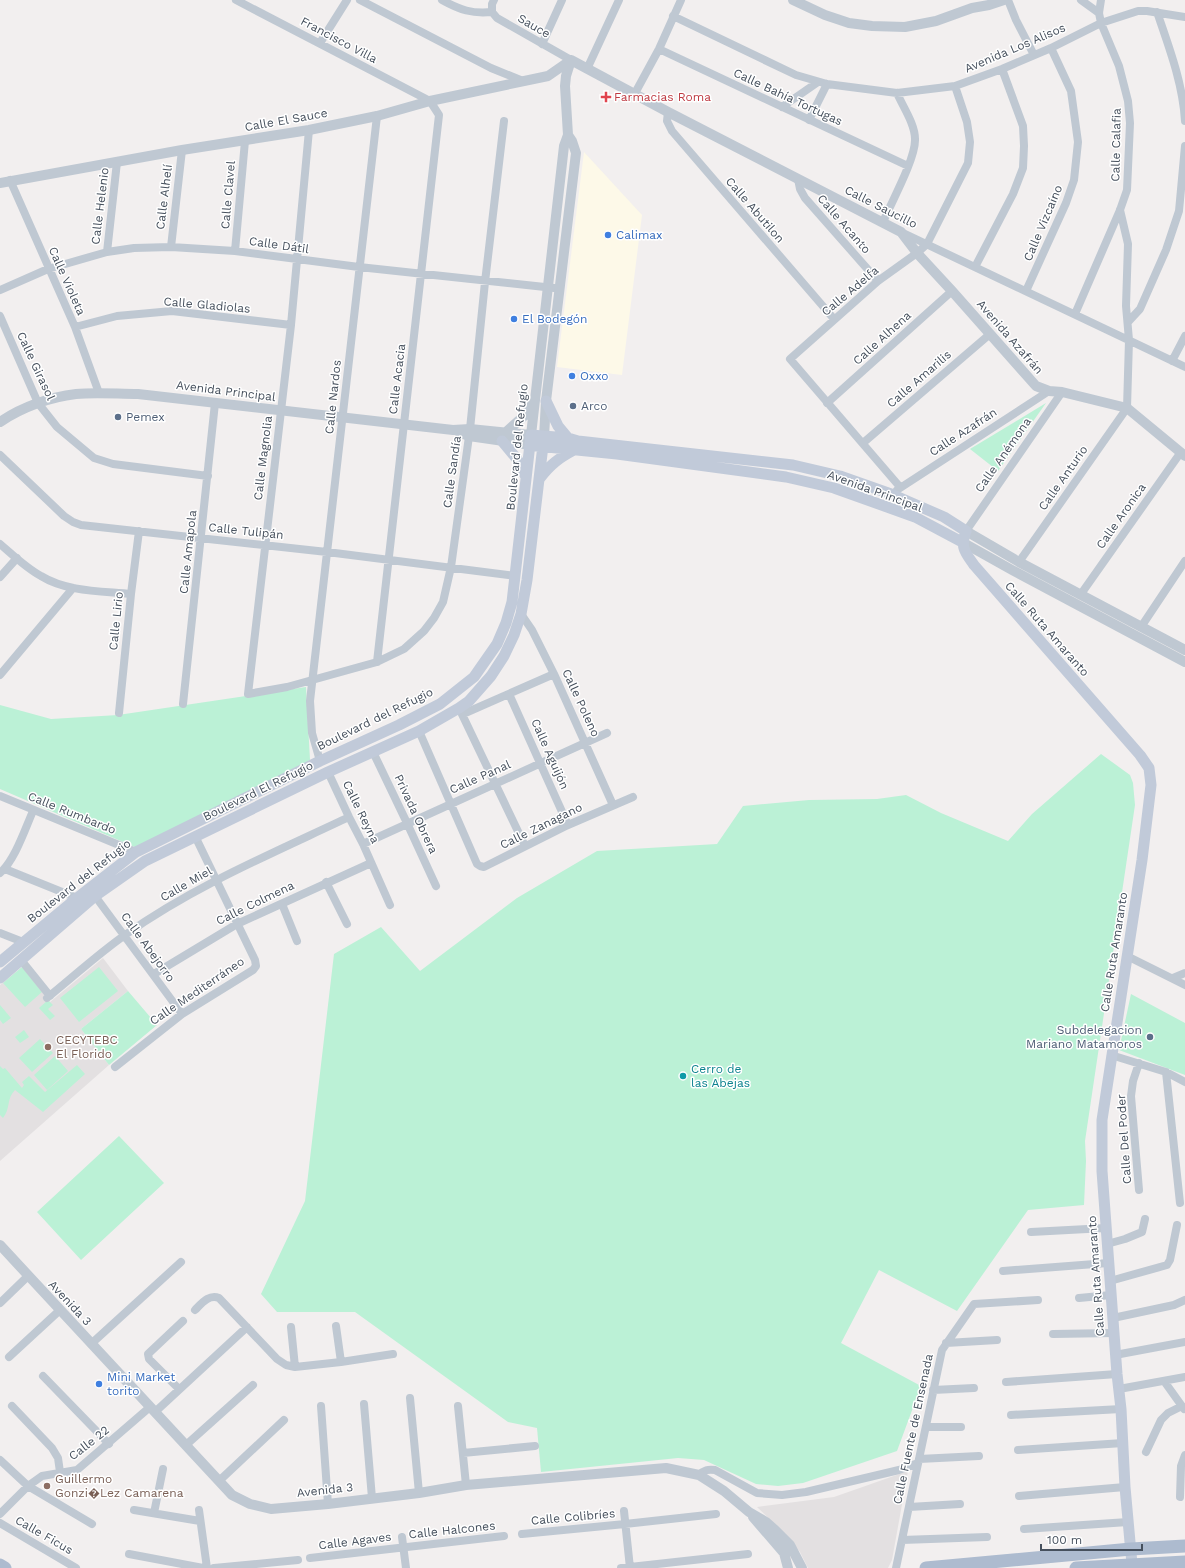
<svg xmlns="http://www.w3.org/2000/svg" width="1185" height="1568" viewBox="0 0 1185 1568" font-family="'Work Sans',sans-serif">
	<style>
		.commercial { fill: #fdf9e8 }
		.education { fill: #e3e0e1 }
		.green { fill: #bbf1d6 }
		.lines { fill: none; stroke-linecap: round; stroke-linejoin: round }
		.minor { stroke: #bfc8d2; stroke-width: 8 }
		.tertiary { stroke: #bfc8d2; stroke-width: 10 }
		.secondary { stroke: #c1cad9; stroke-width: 11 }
		.primary { stroke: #adbbcf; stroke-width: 13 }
		.health-dot { fill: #e0444e; stroke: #fff; stroke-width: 1.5 }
		.shop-dot { fill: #3f7fe0; stroke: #fff; stroke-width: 1.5 }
		.service-dot { fill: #5c6f8a; stroke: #fff; stroke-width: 1.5 }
		.education-dot { fill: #8d6e63; stroke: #fff; stroke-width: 1.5 }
		.culture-dot { fill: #0f9aa8; stroke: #fff; stroke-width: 1.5 }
		.labels { text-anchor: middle; stroke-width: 3; stroke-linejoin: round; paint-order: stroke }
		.street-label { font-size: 12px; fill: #46505d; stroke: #fff }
		.health-label { font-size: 12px; fill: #be3a42; stroke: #fff; text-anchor: start }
		.shop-label { font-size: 12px; fill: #366cbe; stroke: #fff; text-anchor: start }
		.service-label { font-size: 12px; fill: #4e5e75; stroke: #fff; text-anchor: start }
		.education-label { font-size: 12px; fill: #785e54; stroke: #fff; text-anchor: start }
		.culture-label { font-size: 12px; fill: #0d838f; stroke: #fff; text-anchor: start }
	</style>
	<rect width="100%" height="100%" fill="#f2efef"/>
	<path class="commercial" d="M584 152 642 215 622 375 557 367Z"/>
	<path class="education" d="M103 958 128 991 81 1029 109 1065 0 1161V985L22 967 50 1002Z
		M908 1471 892 1560 888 1568H808L800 1552 787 1536 757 1507 834 1497Z"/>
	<path class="green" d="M1046 403 998 471 970 449Z
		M306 687 310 760 137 848 0 789V705L51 719 118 715Z
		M1101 754 1130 775 1133 783 1135 805 1085 1141 1086 1161 1084 1205 1028 1210 957 1311 879 1270 841 1343 921 1386 897 1451 803 1483 778 1486 756 1484 704 1460 678 1458 541 1472 537 1428 508 1422 355 1312H277L261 1294 305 1201 334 954 381 927 420 971 517 898 597 851 717 844 743 806 809 800 877 799 906 795 941 813 1008 841 1032 814Z
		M22 967 42 992 25 1007 3 983Z
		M99 967 118 991 79 1022 60 998Z
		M128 991 157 1025 109 1065 81 1029Z
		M1131 994 1185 1023V1075L1119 1050Z
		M48 1000 53 1005 48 1009 55 1016 50 1020 39 1008Z
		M0 1005 11 1018 3 1024 0 1020Z
		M24 1030 29 1037 20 1043 15 1037Z
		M40 1039 53 1053 32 1072 19 1058Z
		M55 1056 68 1071 47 1090 34 1075Z
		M77 1065 85 1074 43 1112 15 1090C6 1099 11 1108 3 1118L0 1115V1066L3 1069 5 1068 22 1088 24 1085 22 1082 29 1076 45 1092Z
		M119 1136 164 1183 81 1260 37 1212Z"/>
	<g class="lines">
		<path class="minor" d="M236 0 430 101 439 115 377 662
			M360 0 491 68 523 81
			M442 0C460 10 472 14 492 12
			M1008 0 1016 20 1034 55
			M1081 0 1099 13
			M492 12 497 18 571 60
			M492 12V4L494 0
			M1157 12C1169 47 1183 84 1185 121
			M673 16 796 75 827 84 897 93 955 86 1002 69 1051 48 1101 23 1138 11H1147L1185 17
			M320 43 347 0
			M542 44 562 0
			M659 49 908 166
			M587 69 619 0
			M634 95 659 49 681 0
			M782 107 818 82
			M668 112 667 121 672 131 834 319
			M809 120 827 84
			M309 130 291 325 248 694 287 687 377 662 404 649 424 631 434 618 443 602 451 567 470 429 485 282 504 121
			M798 179 800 189 805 198 878 281
			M10 180 75 327 99 393
			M883 222C891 203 916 158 915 139 915 124 903 107 897 93
			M901 232 1185 367
			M171 247 182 150
			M235 251 245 141
			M107 252 117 162
			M975 267 1013 194 1023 168 1024 146 1023 126 1002 69
			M0 290 48 269 107 252 134 248 171 247 235 251 359 267 554 288
			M1026 291 1066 203 1074 180 1078 142 1071 91 1051 48
			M1075 314 1120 210 1127 190 1130 123 1128 101 1119 66 1101 23 1099 13 1101 0
			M0 316 38 403 57 427 94 458 113 464 208 476
			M1128 322 1140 309 1166 250 1179 211 1185 146
			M75 327 117 316 172 311 291 325
			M1172 361 1185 336
			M827 403 952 291
			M863 443 990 334
			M0 455 64 516 73 522 81 525 327 552 516 576
			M900 487 790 359 878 281 917 253 927 244 968 163 970 142 967 122 955 86
			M897 490 1049 391
			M966 531 1062 392
			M0 544C13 555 26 568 41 576 67 592 101 591 131 594
			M1019 562 1127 408 1129 340 1126 306 1128 244 1120 210
			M0 577 17 558
			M1081 594 1181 452
			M521 614 532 630 554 674 613 805
			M1141 627 1185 561
			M0 675 73 588
			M509 694 568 825
			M183 704 215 403
			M459 708 525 846
			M119 713 131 594 139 531
			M463 714 554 674
			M419 731 477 864 480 866 484 867 568 825 633 797
			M373 752 407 823 436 886
			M320 761 312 733 310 701 377 116
			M328 772 349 817 363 844 390 905
			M0 796 136 852
			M363 844 607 733
			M5 869 77 898
			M0 873C15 860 25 829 33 811
			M326 882 347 924
			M95 896 182 1014
			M282 904 297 941
			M0 933 23 942
			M1127 956 1185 985
			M21 960 50 996
			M154 974 237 924 371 863
			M1173 978 1185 973
			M47 998C73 977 98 954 125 935 194 886 273 853 349 817
			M1111 1055 1166 1072 1185 1082
			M115 1067 182 1014 253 970 256 966 255 960 195 836
			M1166 1072 1180 1203
			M1139 1190 1131 1096 1133 1081 1139 1063
			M1031 1232 1106 1228
			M1107 1244 1125 1239 1142 1232 1145 1219
			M1003 1271 1108 1263
			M1110 1281 1167 1265 1170 1260 1177 1225
			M1079 1298 1111 1295
			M0 1303 28 1276
			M195 1310C202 1303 209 1294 219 1298L277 1359 286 1365 295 1367 341 1362 393 1354
			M1113 1318 1174 1305 1185 1300
			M336 1326 341 1362
			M291 1327 295 1367
			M1053 1334 1114 1333
			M946 1343 997 1340
			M91 1344 181 1262
			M1115 1355 1185 1342
			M9 1357 60 1310
			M43 1376 109 1444
			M1164 1381 1184 1409
			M1006 1382 1117 1374
			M179 1389 149 1359 148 1354 183 1321
			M1119 1389 1185 1377
			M933 1390 974 1388
			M410 1398 419 1493
			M364 1404 372 1498
			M12 1406 52 1448 58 1458 60 1472
			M321 1406 328 1504
			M458 1406 466 1485
			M155 1412 247 1327
			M1011 1415 1121 1409
			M926 1427H961
			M186 1445 253 1385
			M1018 1450 1123 1443
			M1146 1452 1161 1420 1168 1413 1182 1406
			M463 1453 535 1446
			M919 1459 979 1456
			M0 1460 28 1486 92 1524
			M699 1475C704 1470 708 1469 715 1470L757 1493 782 1495 806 1492 899 1470 918 1463
			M219 1481 284 1420
			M1019 1496 1125 1487
			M1180 1497 1181 1466 1185 1455
			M909 1507 960 1504
			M134 1510 200 1521
			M199 1510 207 1568
			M624 1511 630 1568
			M154 1513 163 1469
			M0 1514 28 1486 42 1476 77 1470 150 1407
			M0 1523 76 1568
			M1024 1529 1128 1522
			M522 1534 625 1524 716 1514
			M402 1537 406 1568
			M902 1540 987 1537
			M129 1554 203 1568
			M310 1558 504 1536
			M214 1568 298 1560
			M621 1568 748 1554
			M896 1568 942 1350 974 1304 1038 1300"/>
		<path class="tertiary" d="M793 0 825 15 849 23 872 26 905 27 936 21 972 8 989 5 1004 0
			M571 60 668 112 901 232 917 253 952 291 1036 386 1049 391 1062 392 1127 408 1185 456
			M0 183 182 150 309 130 377 116 430 101 548 76 571 60
			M0 422C22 407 50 397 76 394 96 392 118 394 138 394L453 430 470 429 531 435 564 146 568 135 565 86 566 76 571 60
			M459 432 469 436 530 445
			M505 433 524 416 534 402
			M544 437 546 401 576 153 572 141 568 135
			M966 531 1019 562 1185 650
			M962 542 1012 570 1185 662
			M0 1245 219 1481 232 1495 250 1504 271 1509 328 1504 419 1493 466 1485 666 1468 699 1475 724 1491 749 1512 766 1522 775 1530 790 1545 802 1568
			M753 1517 784 1553 788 1568"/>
		<path class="secondary" d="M546 401 558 426 568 438
			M502 441 517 459 526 477
			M537 446 617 454 786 477 834 488 915 517 962 542
			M540 478C551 464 559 458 574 450
			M0 962 77 898 136 852 320 761 399 725 440 704 474 677 497 644 506 623 512 602 531 435 568 438 578 441 793 465 840 476 891 494 944 517 966 531C960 548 965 552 974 565L1140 755 1149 768 1151 785 1142 860 1102 1120V1171L1117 1374 1121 1409 1125 1487 1132 1564
			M0 978 95 896 145 861 328 772 419 731 459 708 469 701 491 676 504 656 514 635 521 614 527 580 544 437"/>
		<path class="primary" d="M0 1565 5 1568
			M926 1568 1131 1549 1185 1546
			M1076 1568 1185 1562"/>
	</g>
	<path class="health-dot" d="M604 91h4v4h4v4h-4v4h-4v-4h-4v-4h4z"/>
	<g class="shop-dot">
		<circle cx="608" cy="235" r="4"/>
		<circle cx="514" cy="319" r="4"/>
		<circle cx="572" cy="376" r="4"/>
		<circle cx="99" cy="1384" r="4"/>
	</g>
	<g class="service-dot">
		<circle cx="573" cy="406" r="4"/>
		<circle cx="118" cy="417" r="4"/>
		<circle cx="1150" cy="1037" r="4"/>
	</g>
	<g class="education-dot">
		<circle cx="48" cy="1047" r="4"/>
		<circle cx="47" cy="1486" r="4"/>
	</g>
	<circle class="culture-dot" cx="683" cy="1076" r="4"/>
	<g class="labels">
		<g class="street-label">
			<text transform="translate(534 26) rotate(30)" y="4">Sauce</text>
			<text transform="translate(339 40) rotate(28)" y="4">Francisco Villa</text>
			<text transform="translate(1015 48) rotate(-23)" y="4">Avenida Los Alisos</text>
			<text transform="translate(788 97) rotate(25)" y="4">Calle Bahía Tortugas</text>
			<text transform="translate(286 120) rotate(-10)" y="4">Calle El Sauce</text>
			<text transform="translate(1116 145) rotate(-89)" y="4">Calle Calafia</text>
			<text transform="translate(228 195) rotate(-85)" y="4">Calle Clavel</text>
			<text transform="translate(164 197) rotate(-83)" y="4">Calle Alhelí</text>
			<text transform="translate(100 206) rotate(-83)" y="4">Calle Helenio</text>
			<text transform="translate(881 207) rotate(27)" y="4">Calle Saucillo</text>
			<text transform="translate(755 210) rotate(49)" y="4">Calle Abutilon</text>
			<text transform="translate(1043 223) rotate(-67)" y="4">Calle Vizcaíno</text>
			<text transform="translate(844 224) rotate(49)" y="4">Calle Acanto</text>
			<text transform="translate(279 245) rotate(8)" y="4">Calle Dátil</text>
			<text transform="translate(67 281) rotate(66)" y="4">Calle Violeta</text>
			<text transform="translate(850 291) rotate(-40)" y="4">Calle Adelfa</text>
			<text transform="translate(207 305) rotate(5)" y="4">Calle Gladiolas</text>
			<text transform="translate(1010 337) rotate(49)" y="4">Avenida Azafrán</text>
			<text transform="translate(882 338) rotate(-42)" y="4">Calle Alhena</text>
			<text transform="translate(36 366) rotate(65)" y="4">Calle Girasol</text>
			<text transform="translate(397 379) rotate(-83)" y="4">Calle Acacia</text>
			<text transform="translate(919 379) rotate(-41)" y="4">Calle Amarilis</text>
			<text transform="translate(226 391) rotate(7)" y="4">Avenida Principal</text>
			<text transform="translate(333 397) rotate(-84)" y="4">Calle Nardos</text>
			<text transform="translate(963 432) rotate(-33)" y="4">Calle Azafrán</text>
			<text transform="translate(517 447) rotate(-84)" y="4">Boulevard del Refugio</text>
			<text transform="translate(1003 455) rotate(-55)" y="4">Calle Anémona</text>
			<text transform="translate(263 458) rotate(-83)" y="4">Calle Magnolia</text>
			<text transform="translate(452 472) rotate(-82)" y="4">Calle Sandía</text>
			<text transform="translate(1063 478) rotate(-55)" y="4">Calle Anturio</text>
			<text transform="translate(875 491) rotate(20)" y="4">Avenida Principal</text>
			<text transform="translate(1121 516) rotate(-55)" y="4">Calle Aronica</text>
			<text transform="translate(246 531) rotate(6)" y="4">Calle Tulipán</text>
			<text transform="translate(188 552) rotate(-84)" y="4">Calle Amapola</text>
			<text transform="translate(116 621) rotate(-84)" y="4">Calle Lirio</text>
			<text transform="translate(1047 629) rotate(49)" y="4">Calle Ruta Amaranto</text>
			<text transform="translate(581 703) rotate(65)" y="4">Calle Poleno</text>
			<text transform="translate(375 719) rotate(-26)" y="4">Boulevard del Refugio</text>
			<text transform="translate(550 754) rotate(66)" y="4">Calle Aguijón</text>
			<text transform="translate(480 777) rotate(-24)" y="4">Calle Panal</text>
			<text transform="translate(258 791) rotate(-26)" y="4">Boulevard El Refugio</text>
			<text transform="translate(361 812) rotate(64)" y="4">Calle Reyna</text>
			<text transform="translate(72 813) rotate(22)" y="4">Calle Rumbardo</text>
			<text transform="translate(416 814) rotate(65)" y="4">Privada Obrera</text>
			<text transform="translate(541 826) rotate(-26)" y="4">Calle Zanagano</text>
			<text transform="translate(79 881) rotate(-38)" y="4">Boulevard del Refugio</text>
			<text transform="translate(186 884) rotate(-30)" y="4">Calle Miel</text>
			<text transform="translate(255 903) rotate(-26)" y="4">Calle Colmena</text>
			<text transform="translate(148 947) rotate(54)" y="4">Calle Abejorro</text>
			<text transform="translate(1114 952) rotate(-81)" y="4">Calle Ruta Amaranto</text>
			<text transform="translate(197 991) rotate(-34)" y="4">Calle Mediterráneo</text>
			<text transform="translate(1124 1139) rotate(-94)" y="4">Calle Del Poder</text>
			<text transform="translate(1096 1276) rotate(-94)" y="4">Calle Ruta Amaranto</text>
			<text transform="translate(70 1303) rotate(47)" y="4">Avenida 3</text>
			<text transform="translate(913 1429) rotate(-78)" y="4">Calle Fuente de Ensenada</text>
			<text transform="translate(89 1443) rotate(-38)" y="4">Calle 22</text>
			<text transform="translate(325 1490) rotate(-6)" y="4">Avenida 3</text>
			<text transform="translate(573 1517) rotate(-5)" y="4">Calle Colibríes</text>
			<text transform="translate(452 1530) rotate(-6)" y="4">Calle Halcones</text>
			<text transform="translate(44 1535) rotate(30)" y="4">Calle Ficus</text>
			<text transform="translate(355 1541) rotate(-7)" y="4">Calle Agaves</text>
		</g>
		<g class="health-label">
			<text x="614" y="101">Farmacias Roma</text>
		</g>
		<g class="shop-label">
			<text x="616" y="239">Calimax</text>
			<text x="522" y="323">El Bodegón</text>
			<text x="580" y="380">Oxxo</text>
			<text x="107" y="1381">Mini Market<tspan x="107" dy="14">torito</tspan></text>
		</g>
		<g class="service-label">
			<text x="581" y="410">Arco</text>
			<text x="126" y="421">Pemex</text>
			<text x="1142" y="1034" text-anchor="end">Subdelegacion<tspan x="1142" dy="14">Mariano Matamoros</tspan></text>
		</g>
		<g class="education-label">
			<text x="56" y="1044">CECYTEBC<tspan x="56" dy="14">El Florido</tspan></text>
			<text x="55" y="1483">Guillermo<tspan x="55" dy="14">Gonzi�Lez Camarena</tspan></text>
		</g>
		<g class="culture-label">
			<text x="691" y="1073">Cerro de<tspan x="691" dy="14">las Abejas</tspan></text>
		</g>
	</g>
	<path d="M1041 1544v6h101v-6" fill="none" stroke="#46505d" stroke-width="2"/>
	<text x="1047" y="1544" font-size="12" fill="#46505d" stroke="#ffffff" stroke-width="3" paint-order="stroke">100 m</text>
</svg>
